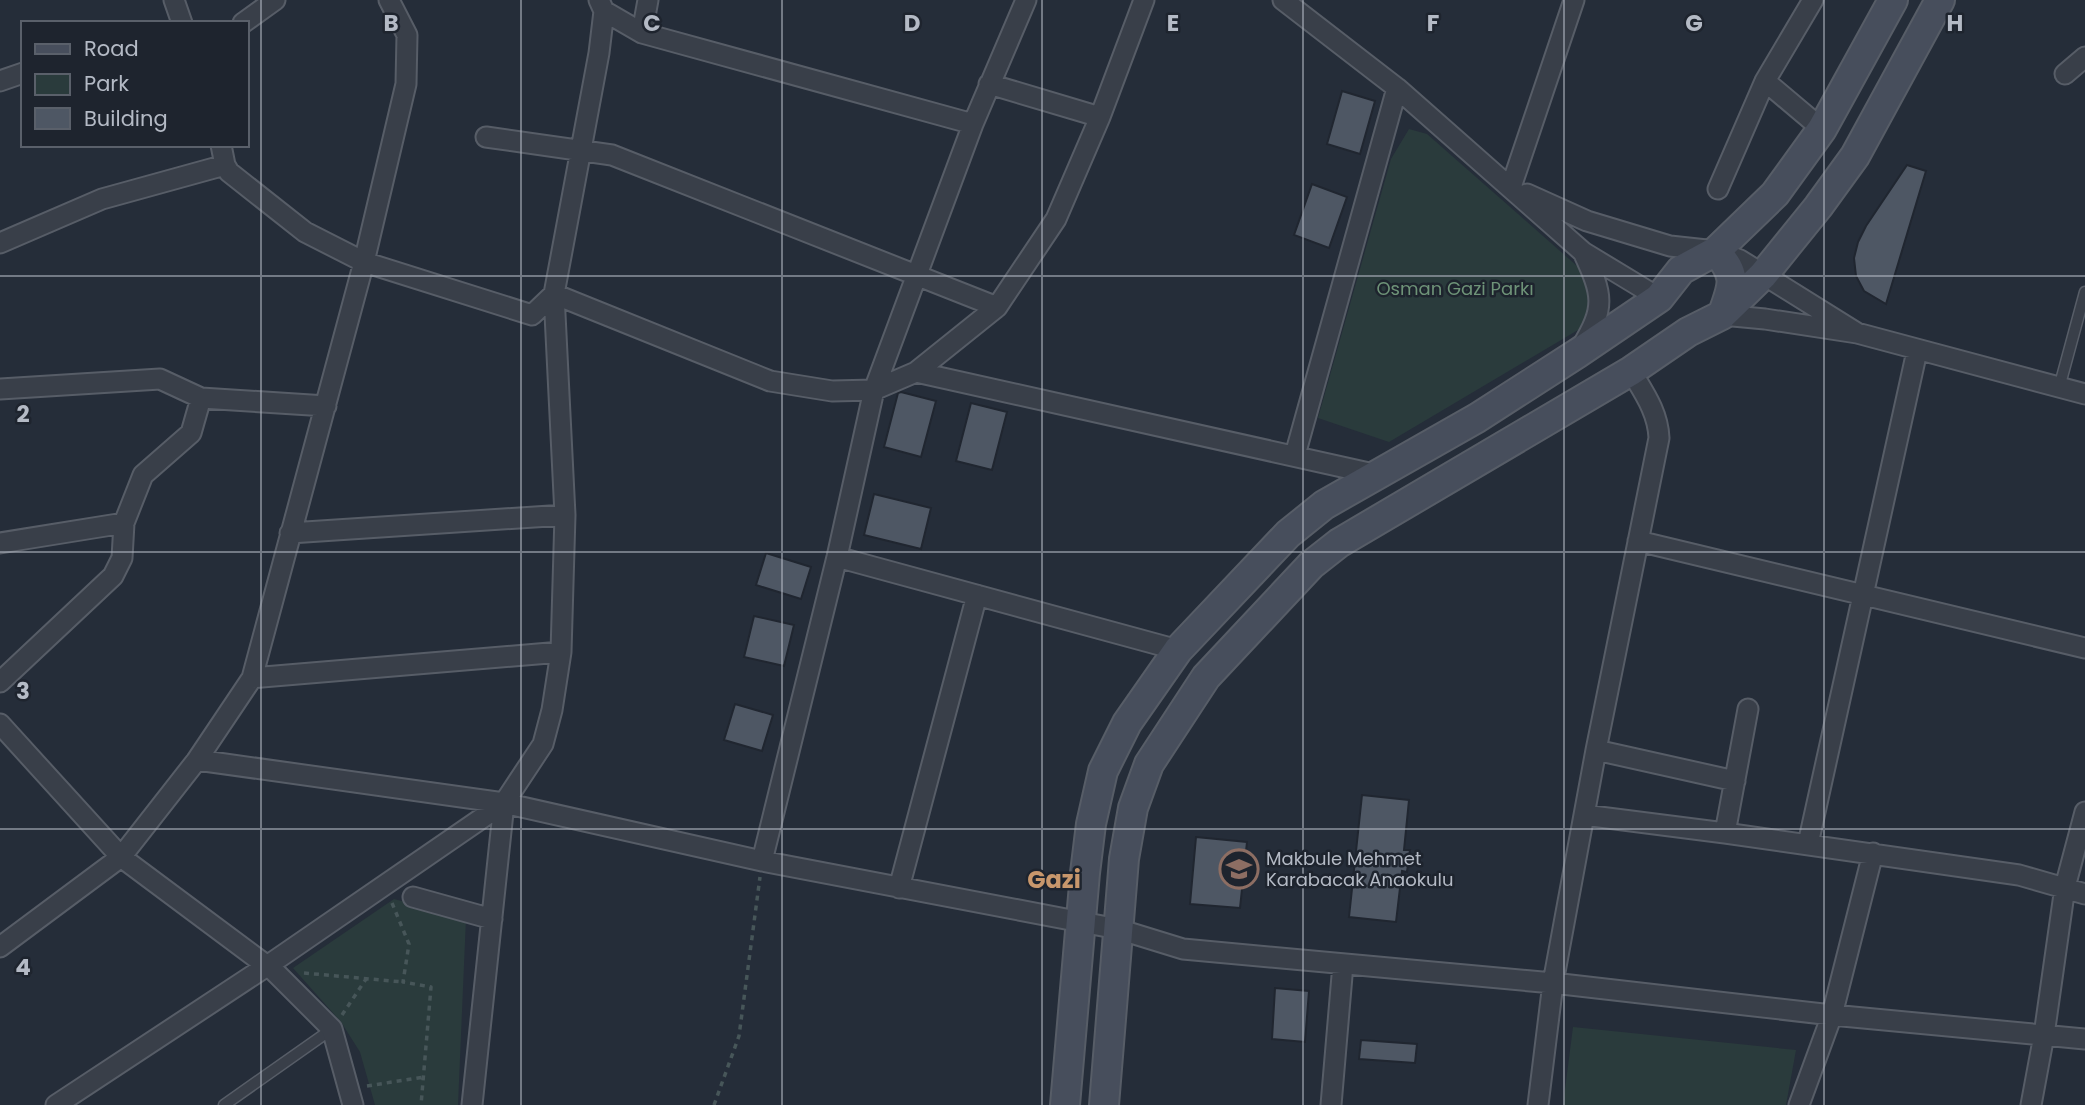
<svg xmlns="http://www.w3.org/2000/svg" width="2085" height="1105" viewBox="0 0 2085 1105" font-family="Poppins,sans-serif">
	<style>
		.green { fill: #2a3b3c }
		.building { fill: #4e5764; stroke: #202630; stroke-width: 2 }
		.lines { fill: none; stroke-linecap: round; stroke-linejoin: round }
		.lane-casing { stroke: #575d67; stroke-width: 13 }
		.street-casing { stroke: #575d67; stroke-width: 23 }
		.secondary-casing { stroke: #575d67; stroke-width: 32 }
		.path { stroke: #475659; stroke-width: 3.5; stroke-dasharray: 5 5; stroke-linecap: butt }
		.lane { stroke: #393f49; stroke-width: 10 }
		.street { stroke: #393f49; stroke-width: 19 }
		.secondary { stroke: #474e5c; stroke-width: 28 }
		.grid { fill: none; stroke: #b4bac5; stroke-width: 2; stroke-opacity: 0.55 }
		.labels { text-anchor: middle; stroke-width: 5; stroke-linejoin: round; paint-order: stroke }
		.park-label { font-size: 18px; fill: #6e9378; stroke: #1e242e }
		.poi-label { font-size: 18px; fill: #b4bac5; stroke: #1e242e; text-anchor: start }
		.district-label { font-size: 24px; font-weight: bold; fill: #c8976c; stroke: #1e242e }
		.grid-label { font-size: 23px; text-anchor: middle; font-weight: bold; fill: #b4bac5; stroke: #1e242e; stroke-width: 5; stroke-linejoin: round; paint-order: stroke }
	</style>
	<rect width="100%" height="100%" fill="#252d39"/>
	<path class="green" d="M1409 129 1427 134 1585 273C1596 297 1601 312 1578 330L1389 442 1318 418 1391 159Z
		M394 899 466 918 458 1105H375L360 1052 341 1022 293 968Z
		M1573 1027 1796 1050 1786 1105H1563Z"/>
	<path class="building" d="M1342 91 1375 101 1360 154 1327 144Z
		M1907 165 1926 171 1886 304 1864 291 1856 276 1854 258 1858 242 1866 226Z
		M1312 184 1347 197 1329 248 1294 235Z
		M901 392 936 401 921 457 884 447 898 393Z
		M971 403 1007 412 992 470 956 461Z
		M874 494 931 508 921 549 864 535Z
		M766 553 811 567 801 599 756 585Z
		M754 616 794 625 784 666 744 657Z
		M735 704 773 715 762 751 724 740Z
		M1362 795 1409 800 1404 850H1410L1407 872 1402 871 1396 922 1349 917Z
		M1196 837 1247 842 1240 908 1190 904Z
		M1275 988 1309 991 1305 1042 1272 1039Z
		M1361 1040 1417 1044 1415 1063 1359 1059Z"/>
	<g class="lines">
		<g class="lane-casing">
			<path id="lane" d="M2059 388 2085 292
				M224 1105 332 1029"/>
		</g>
		<g class="street-casing">
			<path id="street" d="M174 0 182 23
				M1283 0 1397 88 1583 252 1659 298
				M604 11 642 33 973 124
				M243 23 275 0
				M642 33 648 0
				M2065 74 2085 57
				M0 81 23 73
				M1765 81 1822 129
				M989 84 1100 117
				M486 137 612 155 997 307
				M221 145 225 165 229 172 305 232 364 262 532 315 554 294
				M1511 187 1574 0
				M1718 189 1765 81 1813 0
				M1527 194 1587 221 1670 246 1716 251 1740 260 1857 333
				M0 243 102 199 225 165
				M554 294 770 381 832 391 874 390 916 372 997 307 1056 219 1100 117 1144 0
				M1722 315 1765 319 1857 333 2085 394
				M1581 348C1606 307 1603 295 1583 252
				M916 372 1378 475
				M0 389 160 379 201 398 326 406
				M1295 455 1397 88
				M290 533 565 515
				M1638 541 2085 648
				M0 543 124 523
				M837 557 1178 650
				M252 678 561 652
				M0 682 113 576 122 558 124 523 143 475 191 433 201 398
				M0 724 121 857 274 971 332 1029 353 1105
				M1596 750 1735 781
				M197 760 504 803 762 861 1118 929 1183 949 1553 983 1832 1015 2085 1039
				M1584 815 1725 833 2019 875 2085 894
				M1725 833 1748 709
				M1808 844 1917 351
				M762 861 837 557 874 390 973 124 1026 0
				M899 888 977 595
				M413 897 492 919
				M0 947 121 857 197 760 252 678 364 262 406 84 407 35 389 0
				M56 1105 267 966 504 803 543 744 552 710 561 652 565 515 554 294 599 53 604 11 599 0
				M472 1105 504 803
				M1331 1105 1343 964
				M1538 1105 1553 983 1596 750 1659 438C1658 412 1644 393 1631 371
				M1799 1105 1832 1015 1873 853
				M2031 1105 2044 1035 2065 887 2085 812"/>
		</g>
		<g class="secondary-casing">
			<path id="secondary" d="M1716 251C1737 276 1734 283 1723 313
				M1065 1105 1085 873 1091 824 1103 771 1127 723 1178 650 1288 534 1324 505 1477 418 1578 353 1659 298 1681 270 1716 251 1775 194 1822 129 1893 0
				M1104 1105 1124 859 1133 808 1149 764 1206 677 1311 565 1339 543 1631 371 1688 332 1722 315 1763 275 1818 207 1855 156 1940 0"/>
		</g>
		<path class="path" d="M392 903 409 944 403 982 431 987 421 1105
			M304 973 403 982
			M342 1015 366 979
			M367 1086 424 1077
			M714 1105 739 1036 760 877"/>
		<use href="#lane" class="lane"/>
		<use href="#street" class="street"/>
		<use href="#secondary" class="secondary"/>
	</g>
	<path class="grid" d="M261 0V1105M521 0V1105M782 0V1105M1042 0V1105M1303 0V1105M1564 0V1105M1824 0V1105M0 276H2085M0 552H2085M0 829H2085"/>
	<defs>
		<g id="school-ring" transform="scale(2.0125)"><circle r="9.5" fill="#1e242e" stroke="#8d6e63" stroke-width="1.5"/><path d="M0-5L7-2L0 1L-7-2ZM-4 1L0 2.5L4 1V4Q0 6-4 4Z" fill="#8d6e63"/></g>
	</defs>
	<g fill-rule="evenodd">
		<use href="#school-ring" x="1239" y="869"/>
	</g>
	<g class="labels">
		<g class="park-label">
			<text x="1455" y="295">Osman Gazi Parkı</text>
		</g>
		<g class="poi-label">
			<text x="1266" y="865">Makbule Mehmet<tspan x="1266" dy="21">Karabacak Anaokulu</tspan></text>
		</g>
		<g class="district-label">
			<text x="1054" y="888">Gazi</text>
		</g>
	</g>
	<g class="grid-label">
		<text x="391" y="31">B</text>
		<text x="652" y="31">C</text>
		<text x="912" y="31">D</text>
		<text x="1173" y="31">E</text>
		<text x="1433" y="31">F</text>
		<text x="1694" y="31">G</text>
		<text x="1955" y="31">H</text>
		<text x="23" y="422">2</text>
		<text x="23" y="699">3</text>
		<text x="23" y="975">4</text>
	</g>
	<rect x="21" y="21" width="228" height="126" fill="#1e242e" stroke="#5a606a" stroke-width="2"/>
	<rect x="35" y="44" width="35" height="10" fill="#474e5c" stroke="#5a606a" stroke-width="2"/>
	<text x="84" y="56" font-size="21" fill="#b4bac5">Road</text>
	<rect x="35" y="74" width="35" height="21" fill="#2a3b3c" stroke="#5a606a" stroke-width="2"/>
	<text x="84" y="91" font-size="21" fill="#b4bac5">Park</text>
	<rect x="35" y="108" width="35" height="21" fill="#4e5764" stroke="#5a606a" stroke-width="2"/>
	<text x="84" y="126" font-size="21" fill="#b4bac5">Building</text>
</svg>
